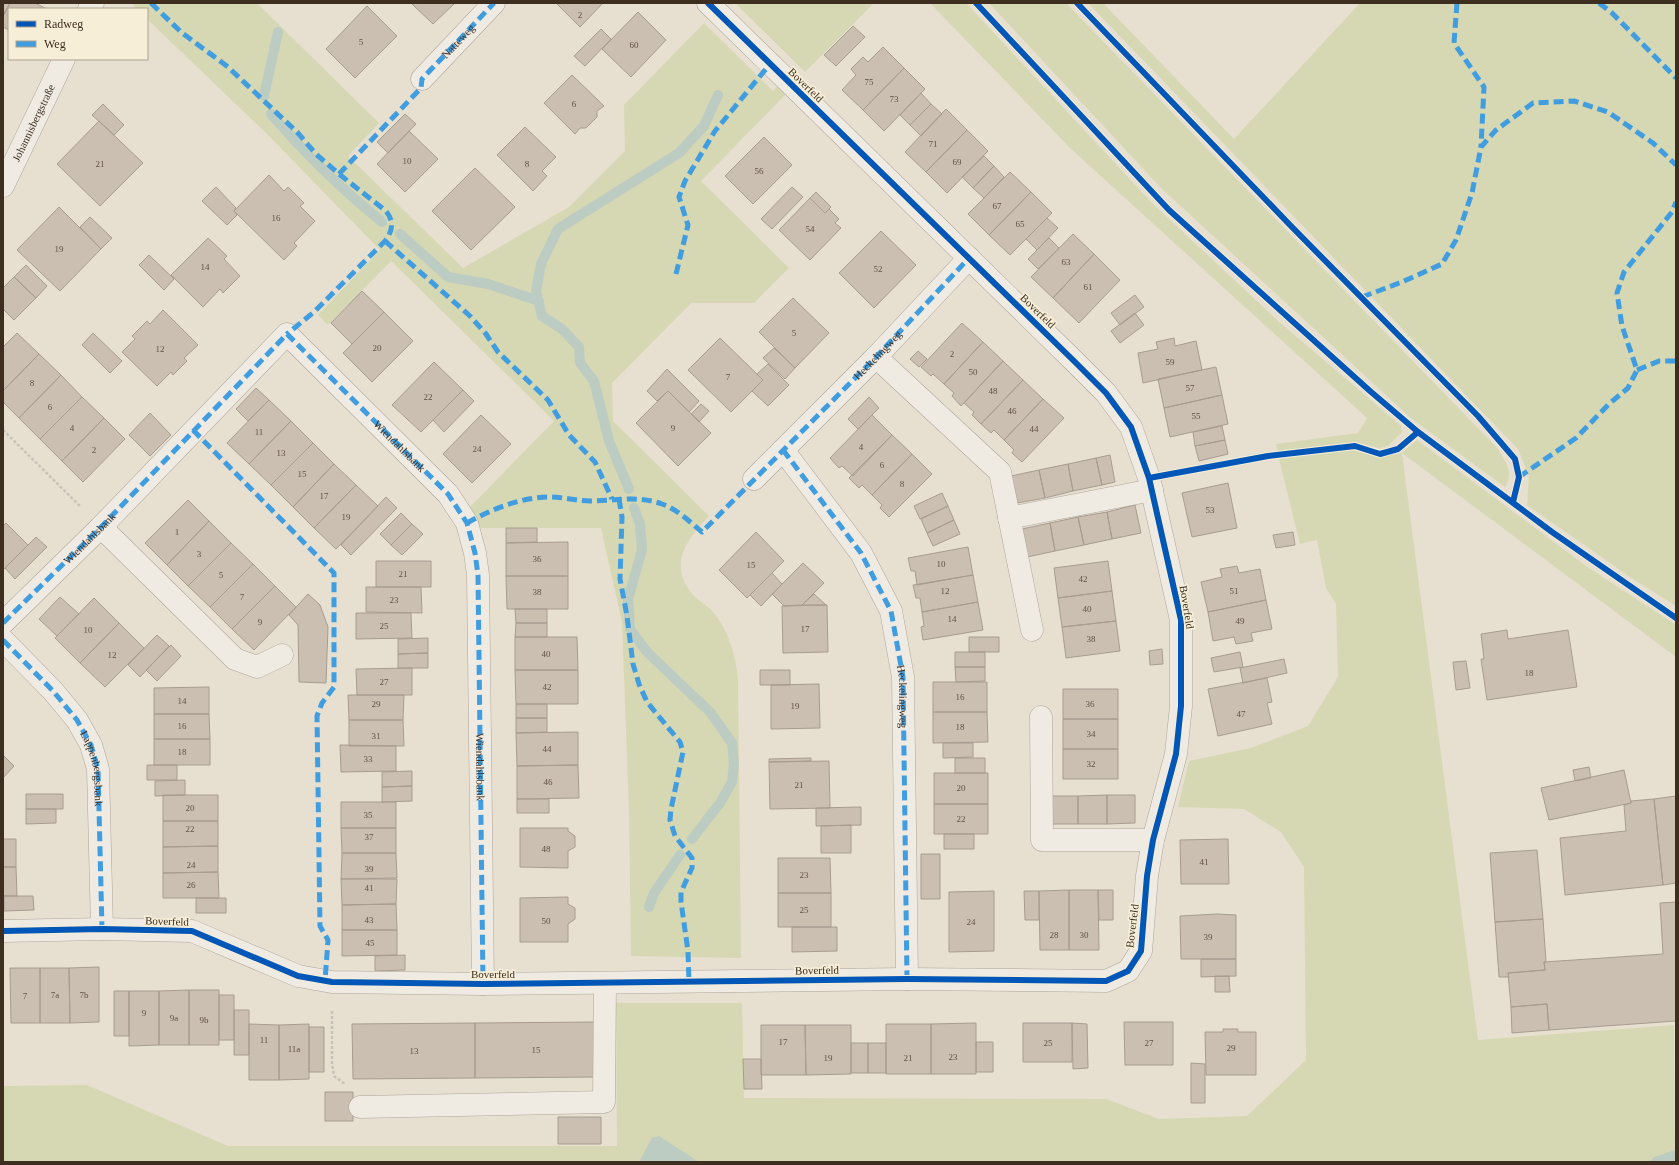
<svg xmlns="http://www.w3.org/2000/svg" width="1679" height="1165" viewBox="0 0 1679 1165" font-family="Georgia,serif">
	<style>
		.green { fill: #d6d7b3 }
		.water { fill: #bcccc2 }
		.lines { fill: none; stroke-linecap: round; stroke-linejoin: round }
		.stream { stroke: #bcccc2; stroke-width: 10 }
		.building { fill: #cbbfb2; stroke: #a89c90 }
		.minor-casing { stroke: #ada599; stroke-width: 23 }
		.path { stroke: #c8c2b9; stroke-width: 2.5; stroke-dasharray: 3 2; stroke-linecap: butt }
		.minor { stroke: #efebe3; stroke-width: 22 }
		.quiet { stroke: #3f9de0; stroke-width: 5; stroke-dasharray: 10 5; stroke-linecap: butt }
		.cycleway-casing { stroke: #f7eed8; stroke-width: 8 }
		.cycleway { stroke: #0057b8; stroke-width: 6 }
		.labels { text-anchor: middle; stroke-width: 3.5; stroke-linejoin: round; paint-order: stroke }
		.number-label { font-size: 9px; fill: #605244 }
		.street-label { font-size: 11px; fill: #3d2e20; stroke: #f7eed8 }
	</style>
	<rect width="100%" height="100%" fill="#e7e0d1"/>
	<path class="green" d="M133 3H257L379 123 348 156 463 268 569 207 625 151 624 105 704 23 773 91 780 84 788 92 701 181 789 268 754 303H691L612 383 613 421 709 516C686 540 667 566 694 596 700 602 708 606 713 612 729 632 735 653 738 678L741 958 631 956 629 811 622 622 601 528H481L470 507 554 421 391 261 328 325 318 315 380 250 267 134 147 19V9H137L133 5Z
		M735 3H874L805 72Z
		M930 3H966L1153 204 1277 320 1401 426 1402 432 1388 446 1379 448 1354 442 1278 451 1276 444 1358 433 1367 418 1071 149Z
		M989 3H1066L1498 449C1506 462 1514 473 1505 487L1411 418 1161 188Z
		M1088 3H1103L1234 139 1360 3H1676V606L1636 581 1527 505 1529 476 1518 449Z
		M1417 440 1586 566 1676 625V657L1402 453 1478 1040 1674 1025 1675 1162H3V1086L87 1085 228 1146H617L616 1003H742L744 1098 1106 1099 1159 1119 1247 1116 1306 1060 1304 867 1281 832 1244 809 1178 807 1189 761 1251 748 1308 726 1338 677 1336 604 1326 588 1317 540 1300 544 1279 459 1352 450 1379 457 1401 453Z"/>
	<path class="water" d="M659 1136 699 1162H639L652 1138Z"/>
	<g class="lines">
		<path class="stream" d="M264 96 278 32
			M271 114C306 155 340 188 382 222
			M400 234 448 277 488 284 539 301
			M629 489 609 441 594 381 580 363 579 347 562 329 542 316 536 291 541 264 558 229 679 153 704 126 718 95
			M634 508 640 524 642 550 628 599 630 629 647 652 710 712 732 743 734 764 732 782 720 803 692 839
			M649 907 654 893 680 855
			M1656 1162 1676 1155"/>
	</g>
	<path class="building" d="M3 3H10L4 15H3Z
		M10 3H35L47 9H9V30L3 27V15Z
		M411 3H455L433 24Z
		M556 3H603L580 27Z
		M367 6 397 36 355 78 326 49Z
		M638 12 666 40 631 77 602 49Z
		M853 26 865 37 836 66 824 55Z
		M601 29 611 39 585 66 574 56Z
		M883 47 904 68 863 110 842 90 856 75 851 69 863 57 868 62Z
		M904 68 925 89 884 131 863 110Z
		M572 75 604 106 597 111V117L586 128H580L575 134 544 103Z
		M921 93 931 104 910 125 900 115Z
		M103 104 124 125 114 135 92 115Z
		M931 104 942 114 921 136 910 125Z
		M946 109 967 130 926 172 905 152Z
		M405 114 416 124 388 153 377 142Z
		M99 121 143 163 100 206 57 164Z
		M525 127 556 157 542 171 547 176 533 191 497 155Z
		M967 130 988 151 947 193 926 172Z
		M409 131 438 159 405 192 377 164Z
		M764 137 792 165 753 204 725 176Z
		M984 156 994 166 973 188 962 177Z
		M994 166 1004 177 984 198 973 188Z
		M475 168 515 207 471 250 432 211Z
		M1010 172 1031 192 989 235 968 214Z
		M269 175 284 191 288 187 304 203 300 206 315 221 294 243 297 246 284 260 234 211Z
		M216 187 236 208 234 211 237 215 227 225 202 201Z
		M792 187 803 197 772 229 761 219Z
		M816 192 831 207 825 213 810 198Z
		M1031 192 1052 213 1010 255 989 235Z
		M810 198 825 213 829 209 839 219 835 223 841 228 810 260 779 230Z
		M59 207 101 249 60 291 17 250Z
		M90 217 112 238 101 249 80 227Z
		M1047 218 1058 228 1037 250 1026 239Z
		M881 231 916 265 874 308 839 273Z
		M1073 234 1094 254 1053 298 1031 277Z
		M208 238 227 256 224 259 240 276 223 293 220 289 203 307 171 275Z
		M1049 238 1059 248 1038 269 1028 259Z
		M1094 254 1120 280 1079 323 1053 298Z
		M149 255 174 279 164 290 139 265Z
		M26 265 47 286 36 298 14 277Z
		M14 277 36 298 14 320 3 309V288Z
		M362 291 384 312 352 344 331 323Z
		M1135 295 1144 307 1120 325 1111 313Z
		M793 298 829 333 795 368 759 332Z
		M163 310 198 345 184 358 187 361 173 375 171 372 157 386 122 352 135 339 132 336 147 321 150 324Z
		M384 312 413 341 372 382 343 353Z
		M1135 313 1144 325 1120 343 1111 331Z
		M962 323 983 342 944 384 933 374 931 376 921 367Z
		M17 333 39 354 3 391V347Z
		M93 333 122 361 110 373 82 345Z
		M720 338 763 380 731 412 688 370Z
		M1174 338 1175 346 1196 341 1202 370 1143 383 1138 353 1158 349 1156 342Z
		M983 342 1003 361 961 406 952 396 954 393 944 384Z
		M774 348 795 368 785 379 763 358Z
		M918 351 927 359 919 367 910 359Z
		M39 354 61 375 19 418 3 402V391Z
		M1003 361 1023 380 981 424 972 415 974 412 964 403Z
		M434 362 463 390 421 432 392 405Z
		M768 364 789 385 768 406 752 391 763 380 757 374Z
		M1216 367 1222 395 1164 408 1158 379Z
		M667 369 699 401 689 412 668 391 657 401 647 391Z
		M61 375 82 397 40 439 19 418Z
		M1023 380 1043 399 1004 440 994 430 991 433 981 424Z
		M256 388 269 400 248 421 236 409Z
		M463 390 474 401 444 432 433 420Z
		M668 391 711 433 678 466 636 423Z
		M1222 395 1228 424 1170 437 1164 408Z
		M82 397 104 418 62 461 40 439Z
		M869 397 879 408 858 429 848 419Z
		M1043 399 1064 418 1022 462 1012 453 1014 450 1004 440Z
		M269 400 291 421 249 464 227 443Z
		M701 404 709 411 699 422 691 414Z
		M150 413 171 435 150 456 129 435Z
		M481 415 511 444 472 483 443 454Z
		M872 415 892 435 853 476 842 466 839 468 830 458Z
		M104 418 125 439 83 482 62 461Z
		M291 421 313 443 271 485 249 464Z
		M1222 426 1225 440 1195 446 1193 432Z
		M892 435 912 454 872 495 862 485 859 488 849 478Z
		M1225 440 1228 454 1199 461 1195 446Z
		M313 443 334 464 293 507 271 485Z
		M912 454 932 474 889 517 880 508 882 505 872 495Z
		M1110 455 1115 482 1102 485 1096 458Z
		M1096 458 1102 485 1073 491 1068 464Z
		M334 464 356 485 314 528 293 507Z
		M1068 464 1073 491 1045 498 1039 470Z
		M1039 470 1045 498 1017 503 1011 476Z
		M1228 483 1237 528 1192 537 1182 493Z
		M356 485 378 506 336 549 314 528Z
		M942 493 948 506 920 519 914 506Z
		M386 497 397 508 351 555 341 545Z
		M188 500 209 521 167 565 145 543Z
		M1135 505 1141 533 1112 539 1107 512Z
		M948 506 954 520 927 533 921 519Z
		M1107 512 1112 539 1084 545 1078 517Z
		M401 513 412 524 391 545 380 534Z
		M1078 517 1084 545 1055 551 1050 523Z
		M954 520 960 534 933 546 927 533Z
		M209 521 231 543 188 586 167 565Z
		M6 523 28 545 3 570V526Z
		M1050 523 1055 551 1027 557 1022 529Z
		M412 524 423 534 402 555 391 545Z
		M506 528H537V542L506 543Z
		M756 532 784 561 747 598 719 570Z
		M1293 532 1295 545 1276 548 1273 535Z
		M36 537 47 547 15 579 5 568Z
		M568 542V576H506V543Z
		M231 543 253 564 210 607 188 586Z
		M968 547 973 575 917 585 915 571H911L908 558Z
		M376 561H431V587H376Z
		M1108 561 1112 591 1058 598 1054 568Z
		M803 563 824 583 802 605 784 606 772 594Z
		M253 564 275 586 232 629 210 607Z
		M1237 566 1239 573 1260 569 1266 600 1208 612 1201 582 1222 577 1220 569Z
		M772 573 782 584 761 606 750 595Z
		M973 575 978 602 922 612 920 598H916L913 585Z
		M506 576H568V609H507Z
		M275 586 296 607 254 650 232 629Z
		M366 587H421L422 613 366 612Z
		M1112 591 1116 621 1062 627 1058 598Z
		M308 594 320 605 328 627 326 683 299 682 298 625 289 615Z
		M814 594 826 605H802Z
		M60 597 79 614 57 636 39 619Z
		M94 598 119 623 80 663 55 638Z
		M1266 600 1272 629 1251 633 1253 641 1236 644 1234 637 1213 641 1208 612Z
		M978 602 983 630 923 640 921 627 924 626 922 612Z
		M827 605 828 652 783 653 782 606Z
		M515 609H547V623H516Z
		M356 613H411L412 638 356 639Z
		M1116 621 1120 651 1066 658 1062 627Z
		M119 623 144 648 105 687 80 663Z
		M516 623H547V637H515Z
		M1507 630 1508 639 1568 630 1577 687 1487 700 1481 659H1484L1481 634Z
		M157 635 169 646 140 677 128 665Z
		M515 637H577L578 670H515Z
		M969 637H999V652H969Z
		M428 638V653L398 654V639Z
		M171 645 181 656 157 681 146 670Z
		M1162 649 1163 664 1150 665 1149 651Z
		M955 652H985V667H955Z
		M1240 652 1243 667 1214 672 1211 658Z
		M428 653V668H398V654Z
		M1284 659 1287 673 1243 683 1240 668Z
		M1466 661 1470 688 1456 690 1453 662Z
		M955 667H985V681L956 682Z
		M412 668V695H357L356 669Z
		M515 670H578V704H516Z
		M760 670H790V685H760Z
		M1267 678 1272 702 1267 703 1272 724 1218 736 1208 689Z
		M933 682H987V712H933Z
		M819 684 820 728 771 729V685Z
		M209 687V714H154V688Z
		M1063 689H1118V719H1063Z
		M348 695H404L403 720H349Z
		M516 704H547V718H516Z
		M933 712H987L988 742 933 743Z
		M154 714H209L210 739H154Z
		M516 718H547V732L516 733Z
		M1063 719H1118V749H1063Z
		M349 720H403L404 746H349Z
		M578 732V765L517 766 516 733Z
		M154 739H210V765H154Z
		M943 743H973V757L943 758Z
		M340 745 396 746V771L341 772Z
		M1063 749H1118V779H1063Z
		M3 755 14 766 3 778Z
		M811 758V761L769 762V759Z
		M955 758H985V773H955Z
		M829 761 830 808 770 809 769 762Z
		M147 765H177V780H147Z
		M578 765 579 798 517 799V766Z
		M1589 767 1591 778 1575 781 1573 770Z
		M1624 770 1631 803 1549 820 1541 788Z
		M412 771V786L382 787V772Z
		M934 773H988V804H934Z
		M185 780V795L155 796V781Z
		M412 786V801L382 802V787Z
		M26 794H63V809H26Z
		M163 795H218V821H163Z
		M1107 795H1135V823L1107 824Z
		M1107 795V824H1078V796Z
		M1050 796H1078V824H1050Z
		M1676 796V883L1663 885 1654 799Z
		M517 799H549V813H517Z
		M1654 799 1663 885 1565 895 1560 838 1626 831 1624 805 1631 803V801Z
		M341 802H396V828H341Z
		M934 804H988V834H934Z
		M861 807V825L816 826V808Z
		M26 809H56V823L26 824Z
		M163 821H218V846L163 847Z
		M851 825V853H821V826Z
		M341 828H396V853H342Z
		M520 828H568V831L575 836V847L568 851V868L520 867Z
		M944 834H974V849H944Z
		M3 839H16V867H3Z
		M1228 839 1229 884H1181L1180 840Z
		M218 846V872L163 873V847Z
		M1537 850 1543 919 1495 922 1490 853Z
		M342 853H396L397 878 341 879Z
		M921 854H940V899H921Z
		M778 858H830L831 893H778Z
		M3 867H16L17 896H3Z
		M218 872 219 898H163V873Z
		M341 879H397L396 904 342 905Z
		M1069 890H1098L1099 950H1069Z
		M1069 890V950H1040L1039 891Z
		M1098 890H1113V920H1099Z
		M994 891V951L949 952V892Z
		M1024 891H1039V920H1025Z
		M778 893H831V927H778Z
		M4 896H33L34 910 4 911Z
		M568 897V904L575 908V919L568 924V942H520V898Z
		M196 898H226V913H196Z
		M1676 902V1021L1549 1030 1547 1004 1511 1007 1508 973 1545 970 1544 962 1663 954 1660 903Z
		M396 904 397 930H342V905Z
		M1217 914 1236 915V959H1181L1180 916Z
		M1543 919 1546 962H1544L1545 970 1508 973 1509 977H1499L1495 922Z
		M792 927H837V951L792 952Z
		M342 930H397V955L342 956Z
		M405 955V970L375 971V956Z
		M1201 959H1236V976L1201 977Z
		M99 967V1022L70 1023 69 968Z
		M10 968H40V1023H11Z
		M40 968H69L70 1023H40Z
		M1215 976H1229L1230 992H1215Z
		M189 990V1045H159V991Z
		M189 990H219V1045H189Z
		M114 991H129V1036H114Z
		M129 991H159V1045L129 1046Z
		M219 995H234V1040H219Z
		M1547 1004 1549 1030 1512 1033 1511 1007Z
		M234 1010H249V1055H234Z
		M598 1022V1077L475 1078V1023Z
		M1124 1022H1173V1065H1125Z
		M475 1023V1078L353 1079 352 1024Z
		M976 1023V1074H931V1024Z
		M1023 1023H1072V1062H1023Z
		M1072 1023 1087 1024 1088 1068 1073 1069Z
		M249 1024 279 1025V1080H249Z
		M309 1024V1079L279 1080V1025Z
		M886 1024H931V1074H886Z
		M761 1025H805L806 1075H761Z
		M805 1025H851V1074L806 1075Z
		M309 1027H324V1072H309Z
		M1223 1029H1238V1032H1256V1075H1206L1205 1032H1223Z
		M976 1042H993V1072H976Z
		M851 1043H868V1073H851Z
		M868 1043H886V1073H868Z
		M743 1059H761L762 1089H744Z
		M1191 1063 1205 1064V1103H1191Z
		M325 1092H353V1121H325Z
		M558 1117H601V1144H558Z"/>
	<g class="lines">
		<g class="minor-casing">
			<g id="minor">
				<path d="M89 9 93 3"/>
				<path d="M422 79 494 3"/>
				<path id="s1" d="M3 186 64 59"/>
				<path d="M876 357 1000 472 1032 630"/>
				<path id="s2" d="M783 450 861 553 891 611 903 677 907 979"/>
				<path id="s3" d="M754 479 876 357 969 258"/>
				<path d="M1009 518 1152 490"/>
				<path d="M101 527 235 659 257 667 282 655"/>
				<path d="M3 623 101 527 287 334 448 494 467 523 475 553 478 575 483 984"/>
				<path id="s4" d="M3 640 53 691 77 720 91 745 98 769 102 929"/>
				<path d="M1041 717 1042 840H1153"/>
				<path d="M3 931 102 929 192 931 298 976 332 982 483 984 907 979 1106 981 1128 971 1141 951 1147 876 1153 840 1176 754 1181 706V620L1149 478 1131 427 1106 393 1074 361 708 3"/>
				<path d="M360 1107 604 1102 605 983"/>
			</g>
		</g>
		<path class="path" d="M3 430 81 507
			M332 1011V1063L334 1076 345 1084"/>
		<use href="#minor" class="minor"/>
		<g class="quiet">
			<path d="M151 3 181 32 228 67 297 132 316 154 339 174 386 211C394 221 393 231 385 241L314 312 287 334"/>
			<path d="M1457 3 1454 43 1484 87 1481 147"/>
			<path d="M1599 3 1612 13 1676 78"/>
			<path id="s5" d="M339 174 421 88 422 79 494 3"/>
			<path d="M385 241 470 316 486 334 498 352 548 400 569 435 595 462 612 499"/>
			<path d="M676 274 688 225 679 197 685 181 715 131 770 64"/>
			<path d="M1362 297 1402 282 1442 264 1456 240 1472 193 1481 147 1496 130 1533 103 1574 101 1608 112 1653 143 1676 165"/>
			<path d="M1637 370 1659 361H1676"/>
			<path d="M193 430 334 573V687L322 703 317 716 320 926 328 940 325 981"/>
			<path d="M783 450 861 553 891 611 903 677 907 979"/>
			<path d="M1519 477 1576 438 1609 404 1628 388 1637 370 1622 326 1617 293 1624 272 1672 212 1676 202"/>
			<path d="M619 499 622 517 620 579 627 616 633 664 639 684 647 702 680 742 683 752 671 809 670 820 675 836 692 858V868L681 892V902L688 951 689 982"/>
			<path d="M467 523C492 509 521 497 550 497 563 497 577 501 590 501 615 501 637 495 662 504 677 509 690 522 702 532L876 357 969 258"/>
			<path id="s6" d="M3 623 101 527 287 334 448 494 467 523 475 553 478 575 483 984"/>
			<path d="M3 640 53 691 77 720 91 745 98 769 102 929"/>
		</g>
		<g class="cycleway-casing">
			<path id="cycleway" d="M976 3 1169 210 1370 391 1418 432 1552 532 1676 618
				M1077 3 1290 225 1478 416 1515 459 1519 477 1513 502
				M1149 478 1268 456 1355 446 1380 454 1398 449 1418 432
				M3 931 102 929 192 931 298 976 332 982 483 984 907 979 1106 981 1128 971 1141 951 1147 876 1153 840 1176 754 1181 706V620L1149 478 1131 427 1106 393 1074 361 708 3"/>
		</g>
		<use href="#cycleway" class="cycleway"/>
	</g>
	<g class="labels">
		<g class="number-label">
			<text x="580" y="18">2</text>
			<text x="361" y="45">5</text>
			<text x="634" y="48">60</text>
			<text x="869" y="85">75</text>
			<text x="894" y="102">73</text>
			<text x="574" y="107">6</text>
			<text x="933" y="147">71</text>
			<text x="407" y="164">10</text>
			<text x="957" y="165">69</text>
			<text x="100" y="167">21</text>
			<text x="527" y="167">8</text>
			<text x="759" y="174">56</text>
			<text x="997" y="209">67</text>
			<text x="276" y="221">16</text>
			<text x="1020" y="227">65</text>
			<text x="810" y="232">54</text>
			<text x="59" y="252">19</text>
			<text x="1066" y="265">63</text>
			<text x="205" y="270">14</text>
			<text x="878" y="272">52</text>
			<text x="1088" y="290">61</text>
			<text x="794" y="336">5</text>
			<text x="377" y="351">20</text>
			<text x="160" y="352">12</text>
			<text x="952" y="357">2</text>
			<text x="1170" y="365">59</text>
			<text x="973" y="375">50</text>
			<text x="728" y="380">7</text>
			<text x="32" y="386">8</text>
			<text x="1190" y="391">57</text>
			<text x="993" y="394">48</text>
			<text x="428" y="400">22</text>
			<text x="50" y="410">6</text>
			<text x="1012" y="414">46</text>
			<text x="1196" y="419">55</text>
			<text x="72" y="431">4</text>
			<text x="673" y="431">9</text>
			<text x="1034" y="432">44</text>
			<text x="259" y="435">11</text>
			<text x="861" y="450">4</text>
			<text x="477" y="452">24</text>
			<text x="94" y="453">2</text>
			<text x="281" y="456">13</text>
			<text x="882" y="468">6</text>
			<text x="302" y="477">15</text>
			<text x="902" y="487">8</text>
			<text x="324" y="499">17</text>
			<text x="1210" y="513">53</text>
			<text x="346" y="520">19</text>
			<text x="177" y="535">1</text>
			<text x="199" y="557">3</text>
			<text x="537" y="562">36</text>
			<text x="941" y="567">10</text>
			<text x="751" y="568">15</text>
			<text x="403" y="577">21</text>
			<text x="221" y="578">5</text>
			<text x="1083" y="582">42</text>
			<text x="945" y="594">12</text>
			<text x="1234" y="594">51</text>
			<text x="537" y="595">38</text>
			<text x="242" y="600">7</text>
			<text x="394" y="603">23</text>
			<text x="1087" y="612">40</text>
			<text x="952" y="622">14</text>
			<text x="1240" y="624">49</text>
			<text x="260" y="625">9</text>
			<text x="384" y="629">25</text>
			<text x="805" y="632">17</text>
			<text x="88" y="633">10</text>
			<text x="1091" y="642">38</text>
			<text x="546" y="657">40</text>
			<text x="112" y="658">12</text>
			<text x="1529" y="676">18</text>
			<text x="384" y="685">27</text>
			<text x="547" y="690">42</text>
			<text x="960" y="700">16</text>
			<text x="182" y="704">14</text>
			<text x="376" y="707">29</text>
			<text x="1090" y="707">36</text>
			<text x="795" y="709">19</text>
			<text x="1241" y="717">47</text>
			<text x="182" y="729">16</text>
			<text x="960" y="730">18</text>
			<text x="1091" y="737">34</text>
			<text x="376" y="739">31</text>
			<text x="547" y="752">44</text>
			<text x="182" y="755">18</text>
			<text x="368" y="762">33</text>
			<text x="1091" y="767">32</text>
			<text x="548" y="785">46</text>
			<text x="799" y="788">21</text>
			<text x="961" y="791">20</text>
			<text x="190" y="811">20</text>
			<text x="368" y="818">35</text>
			<text x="961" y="822">22</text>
			<text x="190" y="832">22</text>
			<text x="369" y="840">37</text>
			<text x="546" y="852">48</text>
			<text x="1204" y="865">41</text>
			<text x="191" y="868">24</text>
			<text x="369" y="872">39</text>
			<text x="804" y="878">23</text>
			<text x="191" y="888">26</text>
			<text x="369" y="891">41</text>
			<text x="804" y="913">25</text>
			<text x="369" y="923">43</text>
			<text x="546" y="924">50</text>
			<text x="971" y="925">24</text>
			<text x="1054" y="938">28</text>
			<text x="1084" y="938">30</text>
			<text x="1208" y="940">39</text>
			<text x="370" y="946">45</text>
			<text x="55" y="998">7a</text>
			<text x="84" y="998">7b</text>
			<text x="25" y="999">7</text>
			<text x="144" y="1016">9</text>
			<text x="174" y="1021">9a</text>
			<text x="204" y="1023">9b</text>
			<text x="264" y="1043">11</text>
			<text x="783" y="1045">17</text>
			<text x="1048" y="1046">25</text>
			<text x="1149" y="1046">27</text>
			<text x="1231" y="1051">29</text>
			<text x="294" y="1052">11a</text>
			<text x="536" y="1053">15</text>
			<text x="414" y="1054">13</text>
			<text x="953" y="1060">23</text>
			<text x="828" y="1061">19</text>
			<text x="908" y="1061">21</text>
		</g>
		<g class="street-label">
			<text dy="4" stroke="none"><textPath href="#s5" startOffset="180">Natteweg</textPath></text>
			<text transform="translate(806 85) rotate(44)" y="4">Boverfeld</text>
			<text dy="4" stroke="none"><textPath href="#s1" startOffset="70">Johannisbergstraße</textPath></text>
			<text transform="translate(1038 311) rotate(44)" y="4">Boverfeld</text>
			<text dy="4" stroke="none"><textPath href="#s3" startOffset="175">Heckelingweg</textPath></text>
			<text dy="4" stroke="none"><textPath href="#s6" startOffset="564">Wiendahlsbank</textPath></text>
			<text dy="4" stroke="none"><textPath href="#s6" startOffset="121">Wiendahlsbank</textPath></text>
			<text transform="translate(1187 607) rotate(81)" y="4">Boverfeld</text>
			<text dy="4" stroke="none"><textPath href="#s2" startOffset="281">Heckelingweg</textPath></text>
			<text dy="4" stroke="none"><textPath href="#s6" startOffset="912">Wiendahlsbank</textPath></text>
			<text dy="4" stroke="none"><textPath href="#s4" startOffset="161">Lappenbergsbank</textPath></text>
			<text transform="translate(167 921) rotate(2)" y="4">Boverfeld</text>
			<text transform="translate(1132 926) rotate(-83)" y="4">Boverfeld</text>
			<text transform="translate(817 970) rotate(-1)" y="4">Boverfeld</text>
			<text x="493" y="978">Boverfeld</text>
		</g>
	</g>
	<rect width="1679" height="1165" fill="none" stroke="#3d2e20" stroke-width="8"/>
	<rect x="8" y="8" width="140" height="52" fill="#f7eed8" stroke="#ada18e"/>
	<rect x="16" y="21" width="20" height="6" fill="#0057b8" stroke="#ada18e"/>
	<text x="44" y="28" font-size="12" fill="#3d2e20">Radweg</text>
	<rect x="16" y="41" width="20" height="6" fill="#3f9de0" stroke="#ada18e"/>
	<text x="44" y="48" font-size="12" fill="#3d2e20">Weg</text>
</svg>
